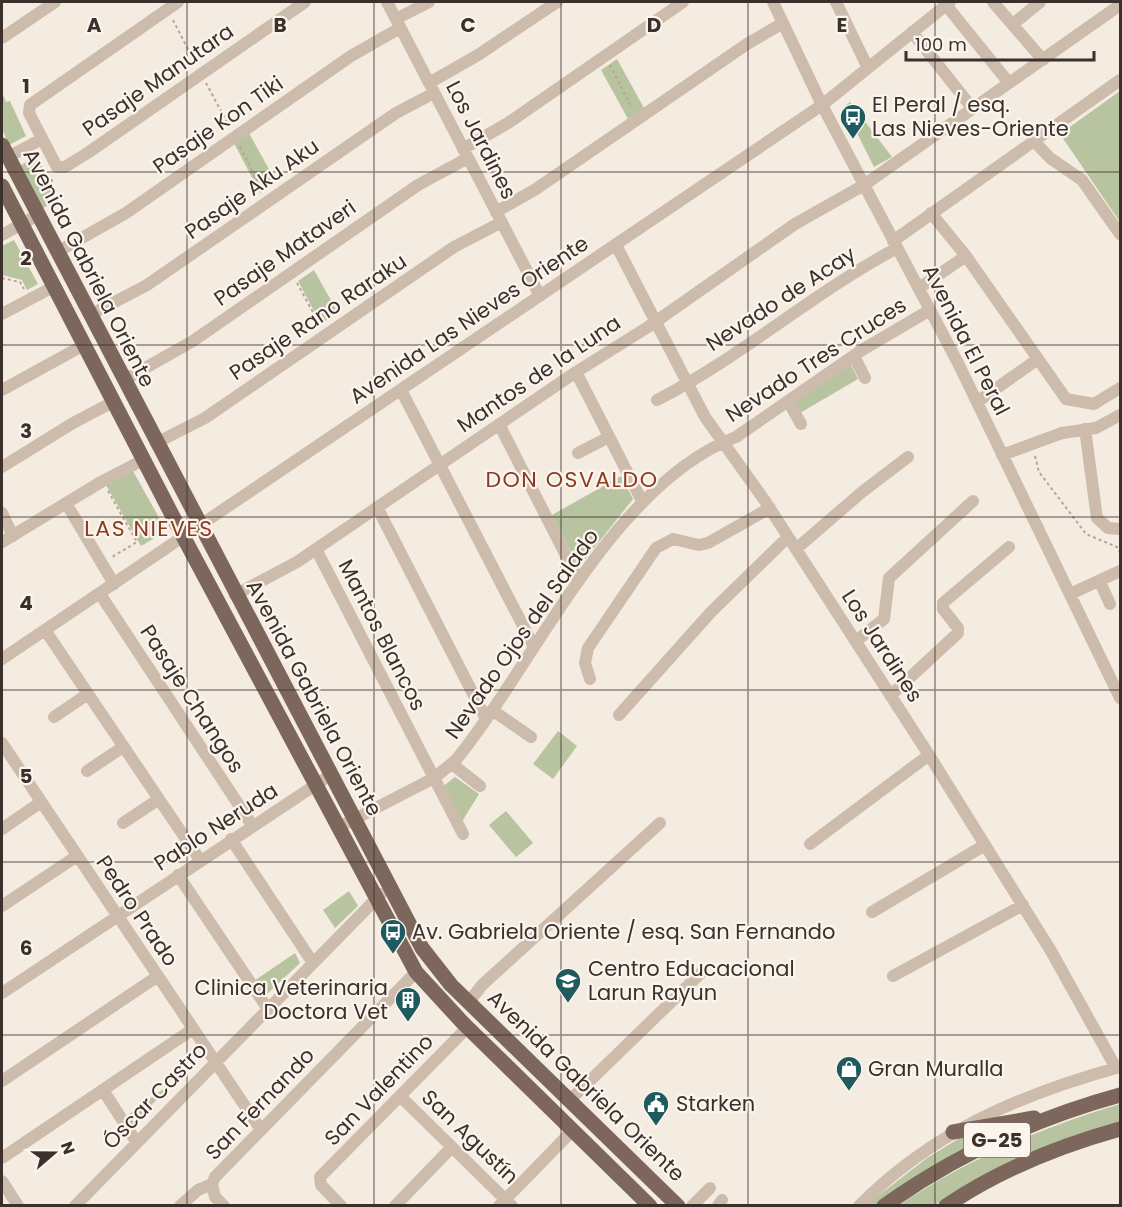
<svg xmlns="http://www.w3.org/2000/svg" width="1122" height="1207" viewBox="0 0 1122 1207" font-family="Poppins,sans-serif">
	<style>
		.green { fill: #b8c4a0 }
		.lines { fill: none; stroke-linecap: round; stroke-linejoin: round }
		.path { stroke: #b9a596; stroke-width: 2; stroke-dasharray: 3 3; stroke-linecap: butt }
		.minor { stroke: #cdbbac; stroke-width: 12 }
		.major { stroke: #7d675c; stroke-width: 15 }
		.grid { fill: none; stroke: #3b302b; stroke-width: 1.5; stroke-opacity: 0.55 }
		.labels { text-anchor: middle; stroke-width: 4.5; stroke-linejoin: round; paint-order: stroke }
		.shield { fill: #fbf5ee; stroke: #756b66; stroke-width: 1.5 }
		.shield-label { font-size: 20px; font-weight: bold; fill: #3b302b }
		.street-label { font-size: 21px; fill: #3b302b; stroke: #fbf5ee }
		.poi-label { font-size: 21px; fill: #3b302b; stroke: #fbf5ee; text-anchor: start }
		.neighbourhood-label { font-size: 22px; letter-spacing: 1.5px; fill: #8c3b22; stroke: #fbf5ee }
		.grid-label { font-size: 20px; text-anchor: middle; font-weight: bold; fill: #3b302b; stroke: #fbf5ee; stroke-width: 4.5; stroke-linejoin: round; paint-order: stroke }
	</style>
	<rect width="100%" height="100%" fill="#f4ebe1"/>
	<path class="green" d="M617 59 644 108 628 119 601 70Z
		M1120 91V222L1060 134Z
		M3 95 6 102 10 101 26 136 9 145 2 129Z
		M850 102 892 157 874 167 844 107Z
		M249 133 276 182 260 193 234 143Z
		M37 156 58 200 43 208 21 165Z
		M14 240 38 284 27 290 22 280 2 275V246Z
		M314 270 338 313 321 324 298 281Z
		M850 363 858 379 800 413 794 402Z
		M133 471 163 525V533L141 546 106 485Z
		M621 476 633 499 579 567 552 515Z
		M558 731 577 746 553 779 533 764Z
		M455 777 479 794 461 823 442 787Z
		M506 811 533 843 516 857 489 825Z
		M349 891 358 906 335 928 323 910Z
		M295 953 300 963 265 996 254 981Z
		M177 1079 132 1125 125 1117Z
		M1120 1104V1124L988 1173 935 1205 898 1206C966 1160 1042 1127 1120 1104Z
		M990 1129 998 1134 929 1170 875 1205 865 1206 927 1158 963 1136Z"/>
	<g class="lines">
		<path class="path" d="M173 20 195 63
			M610 65 632 108
			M206 83 229 126
			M240 147 262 190
			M49 206 52 179
			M2 278 20 282 24 289
			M297 283 320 325
			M1035 456 1039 472 1086 534 1117 547 1120 553
			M108 491 137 542 112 557"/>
		<path class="minor" d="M178 2 30 105 29 113 57 167H65L89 152 305 2
			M387 2 540 296
			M773 2 822 105 958 363 1120 698
			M836 2 868 68
			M993 2 1043 60
			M946 5 1009 83
			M396 19 429 2
			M1013 24 1040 2
			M912 32 973 109
			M2 38 55 2
			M429 83 478 55 557 2
			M1034 141 1050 158 1082 180 1120 234
			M463 149 508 123 683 2
			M8 157 42 139
			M496 212 536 189 747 44 783 23
			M931 213 966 256 1066 399 1094 404 1120 388
			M2 235 38 215
			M893 241 1120 80
			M616 245 705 417 765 501 929 755 1051 951 1116 1068
			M57 252 126 213 351 56 400 28
			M919 288 966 256
			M2 314 53 287
			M90 315 147 285 396 113 434 93
			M854 356 865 378
			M576 372 642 501
			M124 380 193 341 418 185 468 158
			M2 390 84 345
			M401 390 534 647
			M657 400C741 357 813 293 897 248
			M788 401 801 424
			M977 402 1038 359
			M499 424 579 581
			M1085 429 1097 518 1108 528 1120 529
			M156 443 205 418 454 247 502 222
			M578 453 609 437
			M1002 455 1062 433 1096 428 1120 415
			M2 467 73 423 113 402
			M66 503 114 584
			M377 507 486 719
			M2 513 13 536
			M2 542 101 482 143 460
			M316 549 463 834
			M796 549 862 492 908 457
			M1100 582 1110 604
			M100 594 252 825
			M1070 594 1120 571
			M235 595 297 562 576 372 648 327 795 224 864 185 1120 5
			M45 630 200 860
			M856 641 884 619 889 578 973 501
			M2 659 822 105 950 2
			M590 679 585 663 588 648 656 548 673 539 699 545 708 543 770 508
			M891 695 958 633V628L943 609V603L1009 547
			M492 710 531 737
			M619 715 711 612 788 537
			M54 717 88 694
			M2 743 261 1130
			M452 764 480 786
			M87 771 123 747
			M123 823 159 799
			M339 827 434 778 456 760C537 660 612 485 736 437L862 350 930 310
			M2 829 41 802
			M231 839 313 963
			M810 844 929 755
			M178 875 268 1009
			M2 906 77 856
			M872 912 985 845
			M893 976 1023 905
			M2 993 332 774
			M469 1002 482 985 660 823
			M2 1081 158 976
			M103 1090 137 1143
			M400 1096 512 1206
			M570 1100 702 972
			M2 1158 193 1029
			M2 1181 18 1206
			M212 1184 215 1197 224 1206
			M75 1206 381 894
			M180 1206 198 1190 212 1184 215 1177 416 972
			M341 1206 321 1185 320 1177 468 1027
			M395 1206 452 1147
			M499 1206 572 1131
			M692 1206 710 1188
			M718 1206 722 1200
			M859 1206C932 1132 1021 1094 1120 1067"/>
		<path class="major" d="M2 145 422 948 451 985 678 1206
			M2 186 184 538 416 972 463 1023 650 1206
			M953 1132 1034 1118
			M884 1206C956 1155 1036 1118 1120 1095
			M946 1206C999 1170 1059 1146 1120 1129"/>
	</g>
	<path class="grid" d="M187 2V1206M374 2V1206M561 2V1206M748 2V1206M935 2V1206M2 172H1120M2 345H1120M2 517H1120M2 690H1120M2 862H1120M2 1035H1120"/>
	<defs>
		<g id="bus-pin" transform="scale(1.35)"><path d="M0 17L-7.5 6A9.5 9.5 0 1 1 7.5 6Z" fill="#1f5a5e" stroke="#fbf5ee"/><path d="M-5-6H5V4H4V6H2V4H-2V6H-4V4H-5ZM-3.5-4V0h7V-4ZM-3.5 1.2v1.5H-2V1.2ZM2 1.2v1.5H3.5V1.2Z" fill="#fff"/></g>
		<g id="school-pin" transform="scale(1.35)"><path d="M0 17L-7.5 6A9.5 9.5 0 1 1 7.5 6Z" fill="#1f5a5e" stroke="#fbf5ee"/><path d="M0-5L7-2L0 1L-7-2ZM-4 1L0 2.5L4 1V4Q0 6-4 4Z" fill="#fff"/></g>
		<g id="building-pin" transform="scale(1.35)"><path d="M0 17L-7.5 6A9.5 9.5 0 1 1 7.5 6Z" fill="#1f5a5e" stroke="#fbf5ee"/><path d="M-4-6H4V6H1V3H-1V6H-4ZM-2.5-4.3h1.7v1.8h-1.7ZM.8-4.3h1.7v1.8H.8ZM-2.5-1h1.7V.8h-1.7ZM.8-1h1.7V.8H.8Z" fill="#fff"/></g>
		<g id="shop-pin" transform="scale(1.35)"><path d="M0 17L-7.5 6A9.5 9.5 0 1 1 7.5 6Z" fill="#1f5a5e" stroke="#fbf5ee"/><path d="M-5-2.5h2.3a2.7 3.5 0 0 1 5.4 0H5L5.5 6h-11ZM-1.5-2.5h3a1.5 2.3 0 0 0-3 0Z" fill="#fff"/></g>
		<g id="civic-pin" transform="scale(1.35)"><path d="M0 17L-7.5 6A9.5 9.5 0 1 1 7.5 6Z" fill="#1f5a5e" stroke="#fbf5ee"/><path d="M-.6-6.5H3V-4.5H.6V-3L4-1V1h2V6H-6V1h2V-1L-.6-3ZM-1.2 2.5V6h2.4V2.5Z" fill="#fff"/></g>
	</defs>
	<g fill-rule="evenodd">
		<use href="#bus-pin" x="853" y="117"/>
		<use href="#bus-pin" x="393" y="932"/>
		<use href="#school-pin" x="568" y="981"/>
		<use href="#building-pin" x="408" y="1000"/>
		<use href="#shop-pin" x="849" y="1069"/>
		<use href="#civic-pin" x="656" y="1104"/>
	</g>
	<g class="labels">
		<rect class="shield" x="964" y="1123" width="66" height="34" rx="4.5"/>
		<g class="shield-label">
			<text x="997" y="1147">G-25</text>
		</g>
		<g class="street-label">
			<text transform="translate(158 80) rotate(-35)" y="7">Pasaje Manutara</text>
			<text transform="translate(218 125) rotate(-35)" y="7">Pasaje Kon Tiki</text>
			<text transform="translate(481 140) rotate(63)" y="7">Los Jardines</text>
			<text transform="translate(252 189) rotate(-35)" y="7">Pasaje Aku Aku</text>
			<text transform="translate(285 253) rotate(-35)" y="7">Pasaje Mataveri</text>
			<text transform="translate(89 268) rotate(63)" y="7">Avenida Gabriela Oriente</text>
			<text transform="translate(781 299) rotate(-33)" y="7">Nevado de Acay</text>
			<text transform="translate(318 317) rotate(-34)" y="7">Pasaje Rano Raraku</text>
			<text transform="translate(469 320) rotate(-34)" y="7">Avenida Las Nieves Oriente</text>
			<text transform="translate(966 340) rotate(63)" y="7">Avenida El Peral</text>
			<text transform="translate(816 360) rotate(-33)" y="7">Nevado Tres Cruces</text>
			<text transform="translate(539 374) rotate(-34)" y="7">Mantos de la Luna</text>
			<text transform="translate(522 634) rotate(-55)" y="7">Nevado Ojos del Salado</text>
			<text transform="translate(382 635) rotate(63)" y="7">Mantos Blancos</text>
			<text transform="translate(882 646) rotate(57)" y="7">Los Jardines</text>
			<text transform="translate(314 698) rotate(62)" y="7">Avenida Gabriela Oriente</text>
			<text transform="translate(192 699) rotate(57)" y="7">Pasaje Changos</text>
			<text transform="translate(216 827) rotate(-33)" y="7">Pablo Neruda</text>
			<text transform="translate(137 911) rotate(56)" y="7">Pedro Prado</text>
			<text transform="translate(586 1086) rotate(44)" y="7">Avenida Gabriela Oriente</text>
			<text transform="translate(379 1090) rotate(-46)" y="7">San Valentino</text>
			<text transform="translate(155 1096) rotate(-46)" y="7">Óscar Castro</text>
			<text transform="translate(260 1104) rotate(-46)" y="7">San Fernando</text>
			<text transform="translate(470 1137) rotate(44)" y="7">San Agustín</text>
		</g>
		<g class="poi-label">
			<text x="872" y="112">El Peral / esq.<tspan x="872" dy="24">Las Nieves-Oriente</tspan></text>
			<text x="412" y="939">Av. Gabriela Oriente / esq. San Fernando</text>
			<text x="588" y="976">Centro Educacional<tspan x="588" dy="24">Larun Rayun</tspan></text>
			<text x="388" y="995" text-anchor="end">Clinica Veterinaria<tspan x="388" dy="24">Doctora Vet</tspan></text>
			<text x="868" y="1076">Gran Muralla</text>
			<text x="676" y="1111">Starken</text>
		</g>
		<g class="neighbourhood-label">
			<text x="572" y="487">DON OSVALDO</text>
			<text x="149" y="536">LAS NIEVES</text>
		</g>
	</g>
	<g class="grid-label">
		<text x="94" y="32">A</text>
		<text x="280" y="32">B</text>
		<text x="468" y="32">C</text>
		<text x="654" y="32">D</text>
		<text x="842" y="32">E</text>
		<text x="26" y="93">1</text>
		<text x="26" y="265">2</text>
		<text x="26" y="438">3</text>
		<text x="26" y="610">4</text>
		<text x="26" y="783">5</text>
		<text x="26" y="955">6</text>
	</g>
	<rect width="1122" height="1207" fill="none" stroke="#3b302b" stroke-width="6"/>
	<g transform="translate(54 1153) rotate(70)" stroke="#fbf5ee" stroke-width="4.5" paint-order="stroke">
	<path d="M0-4.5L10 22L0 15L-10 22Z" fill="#3b302b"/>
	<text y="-9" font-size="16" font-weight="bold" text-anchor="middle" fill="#3b302b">N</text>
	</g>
	<path d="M906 51v9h188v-9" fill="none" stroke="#3b302b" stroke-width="3"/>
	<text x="915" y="51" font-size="18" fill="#3b302b" stroke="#fbf5ee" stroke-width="4.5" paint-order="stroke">100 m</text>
</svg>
